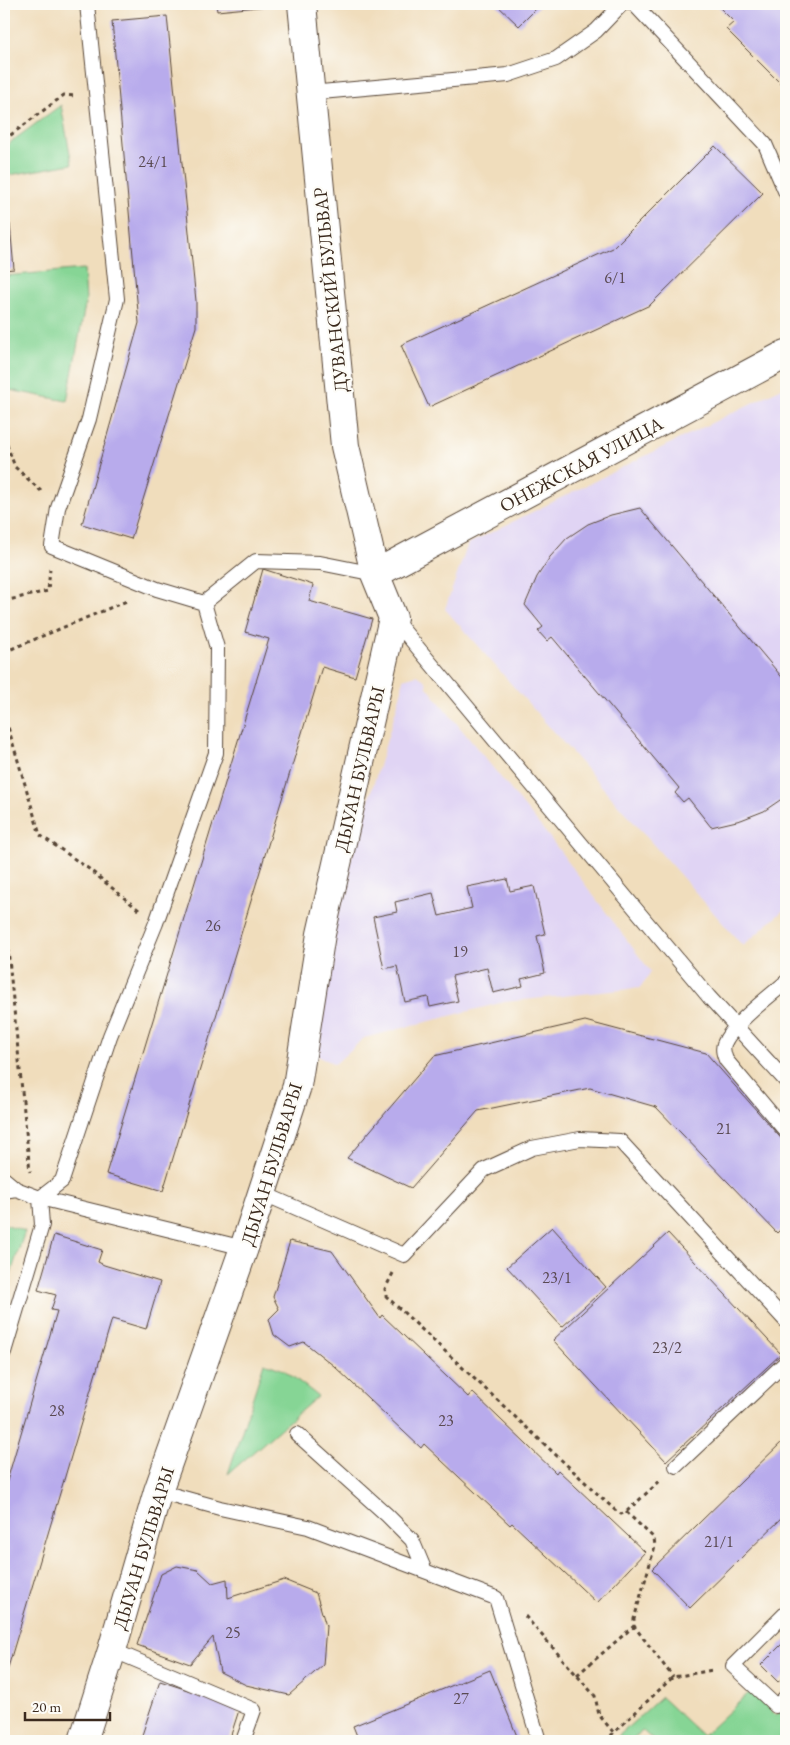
<svg xmlns="http://www.w3.org/2000/svg" width="790" height="1745" viewBox="0 0 790 1745" font-family="'EB Garamond',serif">
	<style>
		.built { fill: #e0d4f4 }
		.green { fill: #86d595; stroke: #60805a }
		.building { fill: #b8abec }
		.lines { fill: none; stroke-linecap: round; stroke-linejoin: round }
		.service-casing { stroke: #564536; stroke-width: 16 }
		.minor-casing { stroke: #564536; stroke-width: 30 }
		.path { stroke: #564536; stroke-width: 3; stroke-dasharray: 4 4; stroke-linecap: butt }
		.service { stroke: #fff; stroke-width: 14 }
		.minor { stroke: #fff; stroke-width: 28 }
		.labels { text-anchor: middle; stroke-width: 4.5; stroke-linejoin: round; paint-order: stroke }
		.number-label { font-size: 16px; fill: #5a4a52 }
		.street-label { font-size: 19px; fill: #3b2a1e; stroke: #fdfcf7 }
	</style>
	<rect width="100%" height="100%" fill="#fdfcf7"/>
	<filter id="ink" filterUnits="userSpaceOnUse"><feTurbulence type="fractalNoise" baseFrequency=".02" numOctaves="2"/><feDisplacementMap in="SourceGraphic" scale="10" xChannelSelector="R" yChannelSelector="G"/><feConvolveMatrix kernelMatrix="1 2 1 2 8 2 1 2 1" color-interpolation-filters="sRGB"/></filter>
	<filter id="wash" filterUnits="userSpaceOnUse"><feTurbulence type="fractalNoise" baseFrequency=".0096" numOctaves="4" result="noise"/><feDisplacementMap in="SourceGraphic" scale="20" xChannelSelector="R" yChannelSelector="G"/><feGaussianBlur stdDeviation="1.12" result="paint"/><feColorMatrix in="noise" values="0 0 0 0 0 0 0 0 0 0 0 0 0 0 0 0 0 1.4 0 .05"/><feComposite in="paint" operator="in"/></filter>
	<g filter="url(#wash)">
		<rect width="100%" height="100%" fill="#f0ddbc"/>
		<path class="built" d="M786 386V908L743 946 445 609 468 544Z
			M417 675 426 681 427 687 550 838 651 972 640 988 504 1002 364 1038 335 1064 316 1055 326 942 402 690 403 679Z
			M4 989 9 1045 4 1046Z"/>
		<path class="green" d="M61 105 72 164 4 176V147Z
			M84 269 86 300 67 401 4 389V276Z
			M4 1224 25 1231 4 1294Z
			M264 1363 284 1370 318 1396 228 1474Z
			M752 1690 776 1715 786 1706V1741H654L642 1730 632 1741H613L661 1697 703 1736Z"/>
		<g id="blocks">
			<path class="building" d="M216 4H278V5L217 11Z
				M496 4H541L519 26Z
				M716 4H786V89L726 29 734 22Z
				M167 16 196 301V327L131 539 82 524 139 323 112 21Z
				M715 146 763 193 650 305 429 407 401 345 613 248Z
				M10 224 14 269 4 270V225Z
				M640 508 786 682V796L764 811 741 820 711 827 688 798 683 802 675 793 679 788 552 637 547 641 538 631 543 627 525 605 537 577 550 557 567 538 588 524 611 515Z
				M263 569 313 585 309 601 372 619 355 677 322 667 163 1191 106 1174 269 639 245 632Z
				M507 879 510 891 534 886 545 934 537 936 545 973 521 979 523 986 493 993 487 968 452 976 458 1001 430 1007 428 997 405 1002 397 966 384 969 373 917 397 912 395 902 433 893 439 916 472 908 467 887Z
				M585 1021 706 1053 786 1144V1224L777 1233 656 1107 590 1088 478 1111 411 1188 347 1158 434 1056Z
				M552 1227 606 1287 562 1327 507 1267Z
				M668 1233 781 1354 666 1461 553 1340Z
				M54 1235 102 1250 98 1262 104 1265 160 1282 146 1329 112 1319 4 1681V1491L57 1311 51 1310 56 1295 38 1290Z
				M290 1241 332 1251 380 1318 382 1315 468 1397 472 1392 556 1473 558 1470 645 1552 597 1603 512 1523 510 1525 424 1444 421 1448 334 1366 304 1342 290 1347 274 1335 269 1319 279 1309 273 1297Z
				M786 1438V1514L690 1608 652 1569Z
				M177 1566 198 1570 212 1583 227 1579 228 1598 284 1580 316 1593 326 1626 323 1665 289 1695 246 1685 220 1672 213 1637 190 1664 137 1645 161 1574Z
				M786 1640V1675L778 1682 761 1665Z
				M490 1670 519 1741H359L353 1726Z
				M160 1681 240 1707 229 1741H140Z"/>
		</g>
	</g>
	<g filter="url(#ink)">
		<use href="#blocks" fill-opacity="0" stroke="#564536" stroke-width="1"/>
		<g class="lines">
			<g class="service-casing">
				<path id="service" d="M634 4 765 144 786 193
					M310 93 508 75 556 59 596 31 622 4
					M204 603 256 561 320 563 375 574
					M393 618 709 997 786 1081
					M784 1129 726 1060C724 1055 722 1050 724 1044 732 1024 769 997 786 982
					M4 1179 16 1189
					M4 1191 16 1189 40 1198 244 1248
					M262 1193 404 1255 484 1170 532 1148 580 1139 620 1141 786 1321
					M4 1352 42 1225 40 1198 62 1181 110 1036 156 923 216 753 217 648 204 603 157 589 52 546 58 508 89 419 117 299 87 4
					M297 1434 387 1515 412 1540 425 1571
					M676 1466 786 1362
					M158 1491 220 1508 308 1527 496 1598 539 1741
					M786 1613 733 1666 776 1706 786 1697
					M112 1650 254 1710 243 1741"/>
			</g>
			<g class="minor-casing">
				<path id="minor" d="M375 574 786 354
					M83 1741 112 1650 158 1491 244 1248 297 1086 321 934 393 618 375 574 345 446 302 4"/>
			</g>
			<path class="path" d="M4 140 64 95 76 96
				M4 437 15 467 41 491
				M4 601 48 591 50 569
				M4 648 9 650 129 600
				M4 721 8 727 40 835 89 869 139 910
				M4 908 30 1172
				M393 1273 385 1289 386 1296 617 1512 621 1514 626 1512 661 1480
				M626 1512 654 1538 655 1546 634 1619V1626L673 1677
				M525 1616 595 1696 599 1715 614 1733
				M577 1675 634 1626
				M605 1741 673 1677 713 1670"/>
			<use href="#service" class="service"/>
			<use href="#minor" class="minor"/>
		</g>
	</g>
	<g class="labels">
		<g class="number-label">
			<text x="153" y="167">24/1</text>
			<text x="615" y="283">6/1</text>
			<text x="213" y="931">26</text>
			<text x="460" y="957">19</text>
			<text x="724" y="1134">21</text>
			<text x="557" y="1283">23/1</text>
			<text x="667" y="1353">23/2</text>
			<text x="57" y="1416">28</text>
			<text x="446" y="1426">23</text>
			<text x="719" y="1547">21/1</text>
			<text x="233" y="1638">25</text>
			<text x="461" y="1704">27</text>
		</g>
		<g class="street-label">
			<text transform="translate(330 290) rotate(-96)" y="7">ДУВАНСКИЙ БУЛЬВАР</text>
			<text transform="translate(581 464) rotate(-28)" y="7">ОНЕЖСКАЯ УЛИЦА</text>
			<text transform="translate(359 769) rotate(-77)" y="7">ДЫУАН БУЛЬВАРЫ</text>
			<text transform="translate(271 1164) rotate(-73)" y="7">ДЫУАН БУЛЬВАРЫ</text>
			<text transform="translate(143 1548) rotate(-73)" y="7">ДЫУАН БУЛЬВАРЫ</text>
		</g>
	</g>
	<rect width="790" height="1745" fill="none" stroke="#fdfcf7" stroke-width="20"/>
	<path d="M25 1712v8h85v-8" fill="none" stroke="#3b2a1e" stroke-width="2.5"/>
	<text x="32" y="1712" font-size="15" fill="#3b2a1e" stroke="#fdfcf7" stroke-width="4" paint-order="stroke">20 m</text>
</svg>
